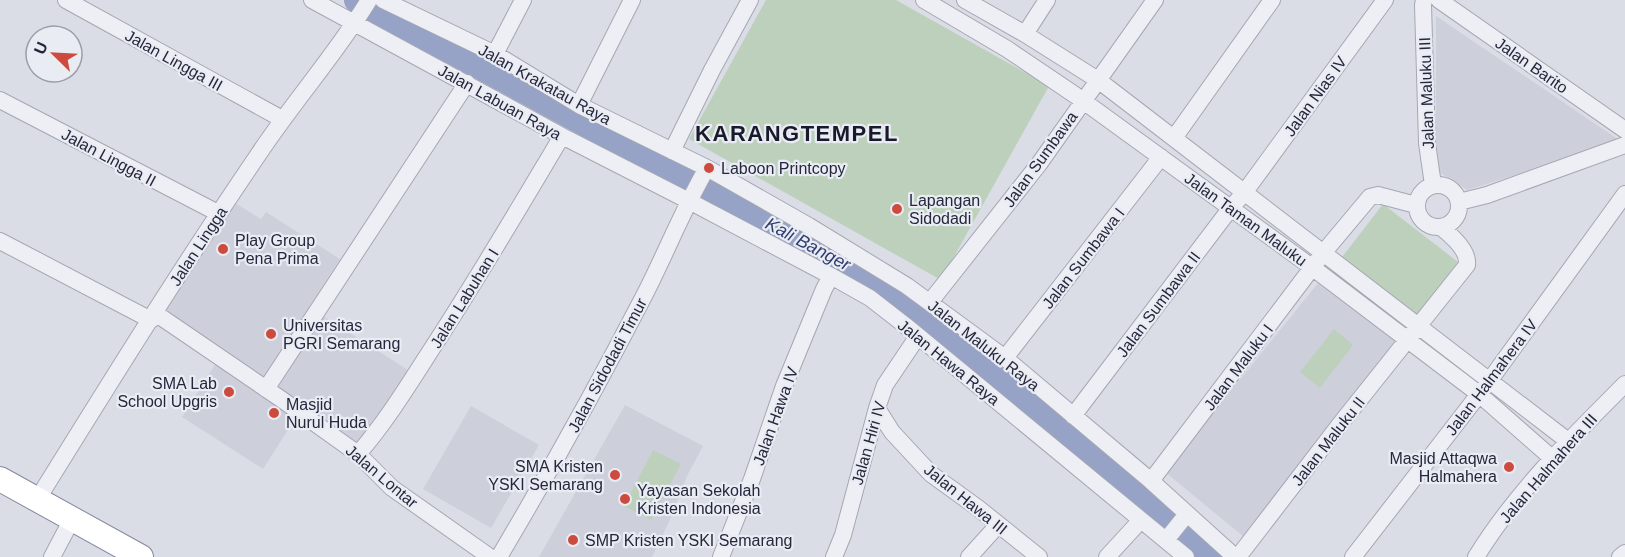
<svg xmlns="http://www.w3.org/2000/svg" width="1625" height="557" viewBox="0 0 1625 557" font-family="Arial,sans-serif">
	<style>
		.built { fill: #cdcfdb }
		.green { fill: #bdd0bc }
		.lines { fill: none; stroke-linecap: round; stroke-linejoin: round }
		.river { stroke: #96a2c6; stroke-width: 26 }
		.minor-casing { stroke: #a4a7b3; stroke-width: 18 }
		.highway-casing { stroke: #83879c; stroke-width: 26 }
		.minor { stroke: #eeeff4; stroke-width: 16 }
		.highway { stroke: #fff; stroke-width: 24 }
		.poi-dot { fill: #cd4b3e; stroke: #eaecf4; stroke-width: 2 }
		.labels { text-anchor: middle; stroke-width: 4.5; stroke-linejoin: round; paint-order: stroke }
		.street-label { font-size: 16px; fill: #25283c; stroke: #eaecf4 }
		.poi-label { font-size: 16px; fill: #25283c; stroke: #eaecf4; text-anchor: start }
		.water-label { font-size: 18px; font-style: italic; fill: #303d6f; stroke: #eaecf4 }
		.district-label { font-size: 22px; font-weight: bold; letter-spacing: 1.5px; fill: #181a2c; stroke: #eaecf4 }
	</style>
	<rect width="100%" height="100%" fill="#dbdde6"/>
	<path class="built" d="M1436 16 1622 142 1467 190 1436 170Z
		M232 201 261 219 266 212 340 259 309 307 408 370 360 445 302 408 263 469 182 417 221 355 160 312Z
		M1323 277 1403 342 1244 537 1165 472Z
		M625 405 703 446 688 474 668 524 652 557H539Z
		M471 406 539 445 491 528 423 489Z"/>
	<path class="green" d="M766 0H896L1049 86 941 280 689 139Z
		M1383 204 1458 262 1415 319 1339 261Z
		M1334 329 1353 345 1320 388 1300 372Z
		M653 450 681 464 651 520 624 506Z"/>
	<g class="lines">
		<path class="river" d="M357 0 878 282 1212 557"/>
		<g class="minor-casing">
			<path id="minor" d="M66 0 282 119
				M312 0 562 136 689 201 831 276 870 298 906 326 1186 557
				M383 0 495 54 579 105 707 168 809 226 907 286 1005 358 1151 481 1235 557
				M924 0 1007 49 1075 95 1313 268 1479 394 1553 459
				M965 0 1025 34 1098 80 1568 441
				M1424 0 1423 5 1427 143 1433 185
				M1439 0 1625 130
				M1025 34 1047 0
				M495 54 523 0
				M0 100 218 213
				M579 105 632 0
				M1174 138 1272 0
				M672 151 712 70 750 0
				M1417 206a21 21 0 1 1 42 0a21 21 0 1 1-42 0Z
				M1459 202 1487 195 1625 145
				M0 241 151 320
				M930 302 1039 164 1155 0
				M155 313 281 399 358 454 392 488 490 557
				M1005 358 1161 157
				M266 389 467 83
				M877 408 892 432 931 474 978 508 1039 557
				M1073 416 1230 209 1244 193 1385 0
				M358 454C385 423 408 386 431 350 477 280 519 208 562 136
				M1151 481 1324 252 1370 197 1378 195 1416 205
				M37 500C109 384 181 268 258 155 293 102 336 54 369 0
				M1166 540 1187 514
				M52 557 72 519
				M499 557C550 471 599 383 645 294 666 253 683 209 707 168
				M721 557 752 479 784 386 824 289 831 276
				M834 557 843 535 877 408 885 385 918 336
				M969 557 998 525
				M1107 557 1141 520
				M1238 557 1341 423 1467 265C1469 251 1452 236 1442 228
				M1353 557 1490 380 1625 194
				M1476 557C1516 492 1571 438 1625 384
				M1620 557 1625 553"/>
		</g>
		<g class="highway-casing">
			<path id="highway" d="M0 479 141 557"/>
		</g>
		<use href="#minor" class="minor"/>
		<use href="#highway" class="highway"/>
	</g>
	<g class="poi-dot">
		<circle cx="709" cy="168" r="6"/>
		<circle cx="897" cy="209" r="6"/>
		<circle cx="223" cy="249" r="6"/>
		<circle cx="271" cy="334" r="6"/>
		<circle cx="229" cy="392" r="6"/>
		<circle cx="274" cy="413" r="6"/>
		<circle cx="1509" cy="467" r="6"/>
		<circle cx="615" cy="475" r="6"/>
		<circle cx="625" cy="499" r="6"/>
		<circle cx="573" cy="540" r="6"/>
	</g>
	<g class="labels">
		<g class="street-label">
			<text transform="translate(174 60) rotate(29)" y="6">Jalan Lingga III</text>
			<text transform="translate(1532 65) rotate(35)" y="6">Jalan Barito</text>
			<text transform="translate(545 84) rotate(29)" y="6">Jalan Krakatau Raya</text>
			<text transform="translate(1426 93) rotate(-92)" y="6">Jalan Maluku III</text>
			<text transform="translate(1315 96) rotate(-54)" y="6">Jalan Nias IV</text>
			<text transform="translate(500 102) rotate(29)" y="6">Jalan Labuan Raya</text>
			<text transform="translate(109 157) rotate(28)" y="6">Jalan Lingga II</text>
			<text transform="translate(1040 159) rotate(-54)" y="6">Jalan Sumbawa</text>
			<text transform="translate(1246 219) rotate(36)" y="6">Jalan Taman Maluku</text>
			<text transform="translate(198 246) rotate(-57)" y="6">Jalan Lingga</text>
			<text transform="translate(1083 258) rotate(-52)" y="6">Jalan Sumbawa I</text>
			<text transform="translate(464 298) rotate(-58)" y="6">Jalan Labuhan I</text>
			<text transform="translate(1158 304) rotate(-53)" y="6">Jalan Sumbawa II</text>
			<text transform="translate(984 345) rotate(38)" y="6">Jalan Maluku Raya</text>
			<text transform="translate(949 362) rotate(39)" y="6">Jalan Hawa Raya</text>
			<text transform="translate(607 365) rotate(-62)" y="6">Jalan Sidodadi Timur</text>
			<text transform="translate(1238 367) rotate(-53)" y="6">Jalan Maluku I</text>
			<text transform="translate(1491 377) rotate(-53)" y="6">Jalan Halmahera IV</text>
			<text transform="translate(775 416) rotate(-70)" y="6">Jalan Hawa IV</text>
			<text transform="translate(1328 441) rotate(-52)" y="6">Jalan Maluku II</text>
			<text transform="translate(868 443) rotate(-74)" y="6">Jalan Hiri IV</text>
			<text transform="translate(1548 468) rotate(-49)" y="6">Jalan Halmahera III</text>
			<text transform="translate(382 476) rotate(40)" y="6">Jalan Lontar</text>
			<text transform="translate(966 499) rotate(39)" y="6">Jalan Hawa III</text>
		</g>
		<g class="poi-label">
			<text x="721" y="174">Laboon Printcopy</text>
			<text x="909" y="206">Lapangan<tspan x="909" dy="18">Sidodadi</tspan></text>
			<text x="235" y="246">Play Group<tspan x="235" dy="18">Pena Prima</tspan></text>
			<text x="283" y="331">Universitas<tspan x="283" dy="18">PGRI Semarang</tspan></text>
			<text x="217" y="389" text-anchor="end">SMA Lab<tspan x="217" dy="18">School Upgris</tspan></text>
			<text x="286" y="410">Masjid<tspan x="286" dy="18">Nurul Huda</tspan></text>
			<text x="1497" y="464" text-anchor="end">Masjid Attaqwa<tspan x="1497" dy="18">Halmahera</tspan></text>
			<text x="603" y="472" text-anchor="end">SMA Kristen<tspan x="603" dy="18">YSKI Semarang</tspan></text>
			<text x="637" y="496">Yayasan Sekolah<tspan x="637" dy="18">Kristen Indonesia</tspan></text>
			<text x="585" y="546">SMP Kristen YSKI Semarang</text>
		</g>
		<g class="water-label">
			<text transform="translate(808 244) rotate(28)" y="6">Kali Banger</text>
		</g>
		<g class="district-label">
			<text x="797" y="141">KARANGTEMPEL</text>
		</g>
	</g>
	<g transform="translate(54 54) rotate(294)"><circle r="28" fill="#eaecf4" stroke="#9b9eaa" stroke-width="1.5"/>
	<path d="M0-4.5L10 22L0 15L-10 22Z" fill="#cd4b3e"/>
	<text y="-9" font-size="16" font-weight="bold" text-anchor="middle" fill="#25283c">U</text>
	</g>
</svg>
